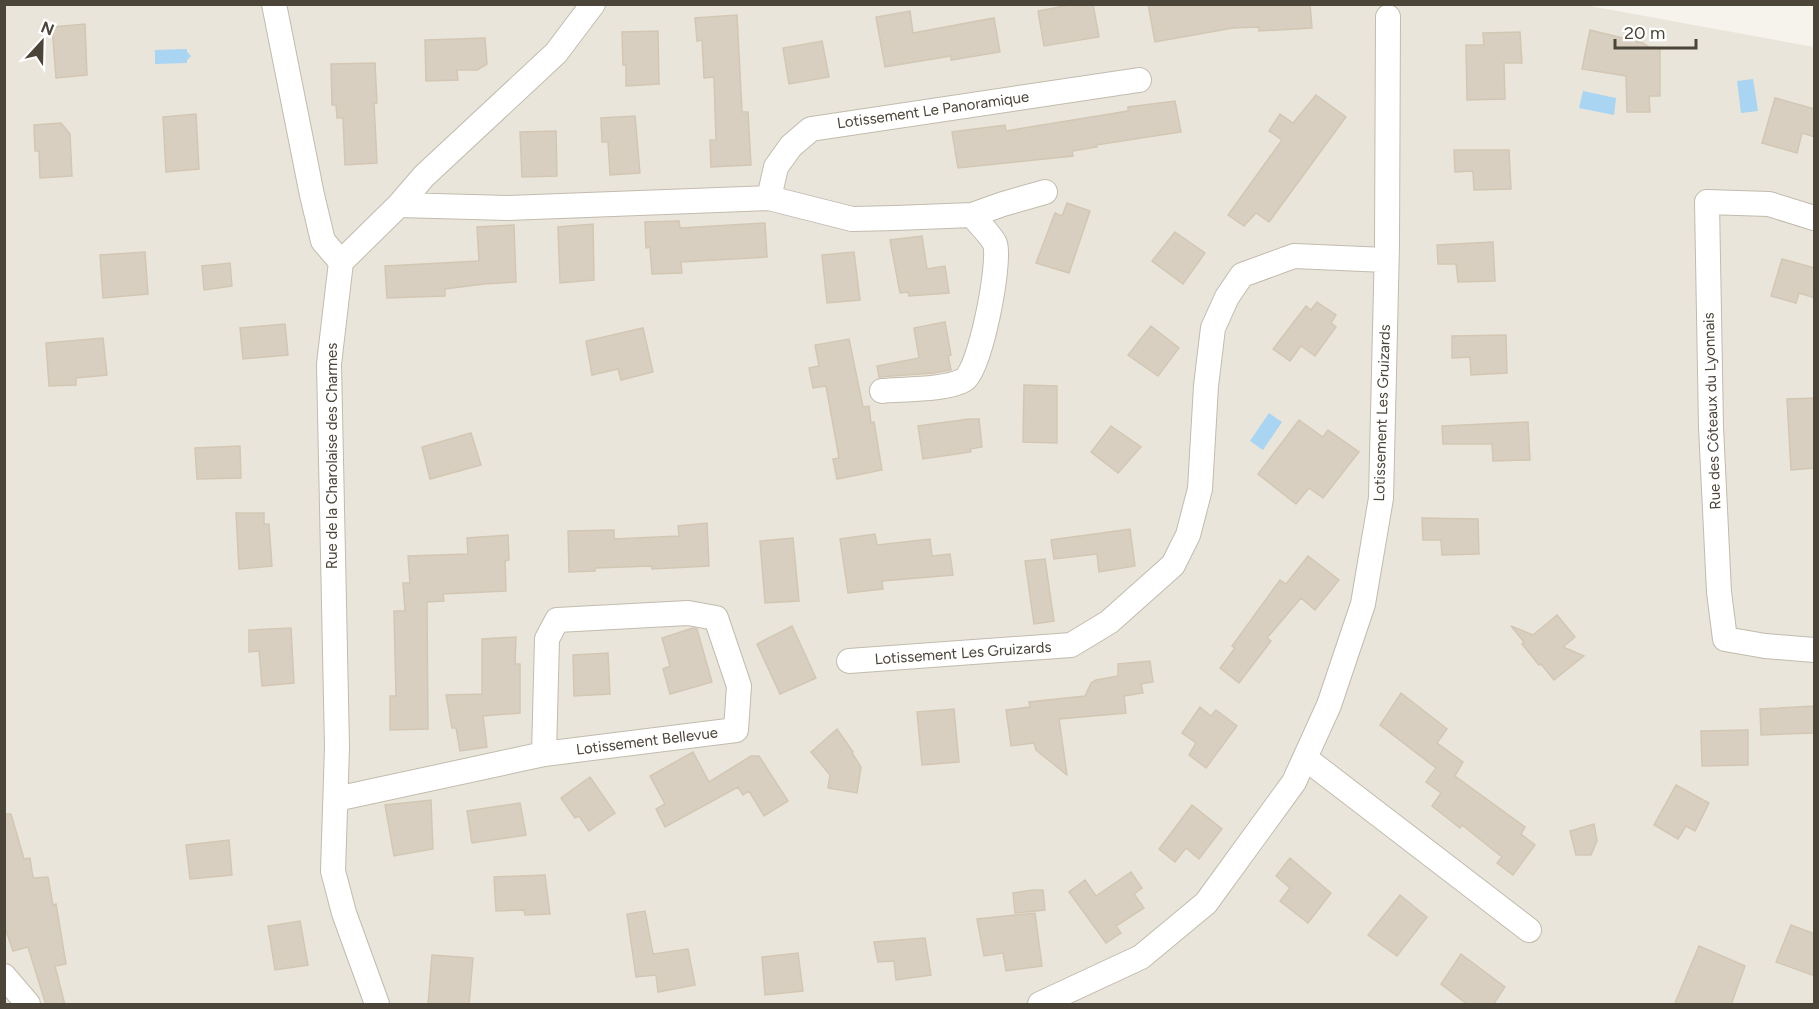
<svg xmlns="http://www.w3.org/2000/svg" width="1819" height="1009" viewBox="0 0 1819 1009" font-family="Figtree,sans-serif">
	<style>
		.residential { fill: #eae5da }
		.water { fill: #a9d4f2 }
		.building { fill: #d8cfc1; stroke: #d3c7b4; stroke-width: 1.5 }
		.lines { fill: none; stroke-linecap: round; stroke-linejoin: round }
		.street-casing { stroke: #c2bbae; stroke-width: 26 }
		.street { stroke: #fff; stroke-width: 24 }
		.labels { text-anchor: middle; stroke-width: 4.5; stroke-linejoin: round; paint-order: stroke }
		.street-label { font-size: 15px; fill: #4b4439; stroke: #fff }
	</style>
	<rect width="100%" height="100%" fill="#f6f3ec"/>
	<path class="residential" d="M1579 4 1814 47V1004H5V5Z"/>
	<path class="water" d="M187 49V52L191 56 187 60V63L155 64V50Z
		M1753 79 1758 111 1741 113 1737 81Z
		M1583 91 1616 98 1614 115 1579 108Z
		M1269 413 1282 422 1263 450 1250 441Z"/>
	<path class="building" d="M1075 4H1093L1099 37 1044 46 1038 11Z
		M1148 4H1310L1312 28 1259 31V27L1233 28 1155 42Z
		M910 11 913 33 994 18 1000 52 951 60V56L885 67 876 17Z
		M737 15 742 112H748L751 165 711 167 710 140H716L714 77 704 78 702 40 697 41 695 18Z
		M85 24 87 75 56 78 52 27Z
		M1590 30 1643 43 1649 47 1660 48V96H1649L1650 112H1627L1626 76 1582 69Z
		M658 31 659 84 626 86V65H623L622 32Z
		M1520 32 1522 63H1504L1505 99 1467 100 1466 45H1484L1483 33Z
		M485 38 487 64 477 70H457L458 80 426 81 425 40Z
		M822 41 829 77 789 84 783 48Z
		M375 63 377 103H374L377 163 345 165 343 118H337L336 105H332L331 64Z
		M1316 95 1346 117 1269 222 1256 213 1244 226 1228 215 1282 140 1269 131 1280 114 1293 123Z
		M1775 98 1815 109V137L1802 133 1797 153 1762 143Z
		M1175 101 1181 132 1096 145 1097 147 1072 151 1073 156 958 168 952 132 1005 125 1006 131 1128 111V107Z
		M196 114 199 169 166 172 163 117Z
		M635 116 640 173 610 175 608 142H602L601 118Z
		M61 123 70 134 72 176 40 178 39 151H35L34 125Z
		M556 131 557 176 522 177 520 132Z
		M1454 150H1509L1511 189 1474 190 1473 171 1455 172Z
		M1067 203 1090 211 1069 273 1036 263 1055 213 1062 216Z
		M679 221 680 228 765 223 767 257 681 262 682 273 652 274 650 247 646 248 645 222Z
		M593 224 594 280 560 283 558 227Z
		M514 225 516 282 484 284 445 289V296L387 298 385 266 479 261 477 227Z
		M1175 232 1205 253 1183 284 1152 261Z
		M922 236 927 269 945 266 949 293 909 296 908 292 900 293 890 240Z
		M1493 242 1495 281 1458 282 1456 264H1438L1437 245Z
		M145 252 148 294 103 298 100 255Z
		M854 252 860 300 827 303 822 255Z
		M1782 259 1815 268V298L1799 293 1796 303 1771 296Z
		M230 263 232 286 204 290 202 266Z
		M1317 302 1336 315 1331 323 1336 327 1315 356 1301 346 1290 361 1273 349 1306 306 1311 310Z
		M945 322 951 355 948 356 951 370 934 373 879 377 877 366 919 358 914 328Z
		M285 324 288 355 243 359 240 328Z
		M1151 326 1179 348 1158 376 1128 355Z
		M643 328 653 372 621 380 618 369 592 375 586 341Z
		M1506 335 1507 373 1471 375 1470 357 1452 358V336Z
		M103 338 107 375 76 378V385L49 386 46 343Z
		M849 339 863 407 869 406 871 423 874 422 882 470 837 479 833 459 839 458 826 386 813 388 809 368 819 366 815 345Z
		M1024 385 1057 386V443L1023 442Z
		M1815 398V468L1791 470 1787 399Z
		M969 419H979L982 447 970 449 971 452 923 459 918 426Z
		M1299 420 1323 437 1328 430 1359 452 1323 498 1309 488 1296 504 1258 474Z
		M1528 422 1530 460 1493 461 1492 444H1443L1442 426Z
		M1111 426 1141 447 1118 473 1091 452Z
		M471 433 481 465 430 479 422 447Z
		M240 446 241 478 197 479 195 448Z
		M236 513H264V524H269L272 566 239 569Z
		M1422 518 1478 519 1479 554 1442 555 1441 540H1423Z
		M707 523 709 566 652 569V566L595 568V571L569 572 568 531 614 530V539L679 536 678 526Z
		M1130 529 1135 566 1099 572 1097 554 1054 559 1051 540Z
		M875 534 877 545 930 539 932 556 950 554 953 575 882 581 883 589 848 593 840 539Z
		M508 535 509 560 505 561 506 591 443 594 444 601 427 602 428 729 390 730V696H396L394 611H405L403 583H410L408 556 468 554 467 538Z
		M793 538 799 601 765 603 760 541Z
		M1308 556 1339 580 1315 610 1301 598 1267 638 1271 641 1239 683 1220 668 1235 648 1232 646 1280 580 1286 584Z
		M1045 559 1054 621 1034 624 1025 561Z
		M1557 615 1575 637 1563 647 1584 656 1554 680 1541 664 1539 665 1522 644 1524 642 1511 626 1533 635Z
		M792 626 816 678 780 694 757 644Z
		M291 628 294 683 262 686 259 651 249 652V630Z
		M693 628 697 629 712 682 670 694 663 669 670 666 662 638Z
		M516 637 515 664H520V713L483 716 487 747 460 751 456 728H452L446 695 482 694V639Z
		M608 653 610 694 574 696 573 655Z
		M1150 661 1153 682 1141 684 1143 693 1124 696 1126 713 1059 719 1067 775 1036 750 1034 743 1011 746 1006 710 1030 707 1029 702 1085 696 1091 683 1096 680 1118 676V664Z
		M1401 693 1447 729 1437 743 1463 762 1455 776 1525 827 1521 834 1535 845 1513 875 1497 863 1502 857 1462 825 1460 828 1432 806 1441 793 1426 782 1436 768 1380 725Z
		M1815 706V733L1761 735 1760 709Z
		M1200 707 1211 716 1216 710 1237 726 1206 768 1189 755 1196 743 1182 733Z
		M954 709 959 762 922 765 917 712Z
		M837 729 853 752 852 753 861 767 857 793 828 788 830 775 811 752Z
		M1748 730V765L1702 766 1701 731Z
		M693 752 709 782 751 756H759L788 801 764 816 749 791 743 795 738 787 665 827 656 809 665 804 650 776Z
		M590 777 615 813 589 831 579 816 575 818 561 798Z
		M1676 785 1709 803 1695 831 1686 826 1678 839 1654 825Z
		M431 800 433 849 394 856 385 805Z
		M520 803 526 835 472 843 467 811Z
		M1192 805 1222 829 1199 859 1186 848 1175 862 1159 849Z
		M4 814H11L24 859 30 858 33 878 48 877 53 905 56 904 66 964 55 966 65 1005H46L28 947 13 951 4 925Z
		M1594 824 1597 841 1591 855H1576L1570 831Z
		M229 840 232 875 190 879 186 845Z
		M1290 858 1331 893 1308 923 1280 901 1290 888 1276 876Z
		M1131 872 1142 888 1134 894 1144 908 1116 926 1121 933 1106 943 1069 892 1085 880 1096 896Z
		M545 875 550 914 525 915 524 910 496 911 494 877Z
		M1033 890H1043L1045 910 1015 913 1013 893Z
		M1400 895 1427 917 1397 956 1368 935Z
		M645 911 653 954 688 949 695 985 658 992 656 975 636 977 627 914Z
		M1035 913 1042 966 1006 971 1003 953 984 956 977 919Z
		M300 921 308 965 275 970 268 926Z
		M1791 925 1815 934V976L1776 962Z
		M925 938 931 975 896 980 894 961 878 962 874 942Z
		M1699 946 1745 966 1731 1005H1674Z
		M798 953 803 991 765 995 762 957Z
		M1461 954 1505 987 1493 1005H1468L1441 984Z
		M432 955 473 958 469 1005H428Z"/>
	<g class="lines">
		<g class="street-casing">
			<path id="street" d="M274 4 312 195 323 241 341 262
				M769 198 852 219 896 218 972 215 1003 204 1045 192
				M399 205 507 208 769 198 776 167 791 146 811 129 1139 80
				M1814 218 1769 204 1707 202 1711 427 1719 592 1725 639 1765 646 1814 650
				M882 391C904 389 946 390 964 380 980 371 1001 263 995 244 992 236 977 222 972 215
				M849 661 1071 645 1109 622 1173 565 1188 535 1200 489 1206 386 1213 328 1227 297 1242 275 1294 256 1386 260
				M1305 758 1529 930
				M336 799 544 754 736 730 739 686 716 618 688 613 557 620 547 639 544 754
				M4 976 28 1004
				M377 1004 344 913 333 871 337 747 329 364 341 262 399 205 424 176 556 53 593 4
				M1040 1004 1141 957 1206 903 1294 782 1329 705 1363 604 1381 498 1387 245 1388 17"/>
		</g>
		<use href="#street" class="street"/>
	</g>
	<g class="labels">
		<g class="street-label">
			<text transform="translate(933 110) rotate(-8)" y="5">Lotissement Le Panoramique</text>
			<text transform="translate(1712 411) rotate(-92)" y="5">Rue des Côteaux du Lyonnais</text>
			<text transform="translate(1382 413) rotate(-88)" y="5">Lotissement Les Gruizards</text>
			<text transform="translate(332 456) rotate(-90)" y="5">Rue de la Charolaise des Charmes</text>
			<text transform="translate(963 653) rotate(-4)" y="5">Lotissement Les Gruizards</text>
			<text transform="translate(647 741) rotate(-7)" y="5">Lotissement Bellevue</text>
		</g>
	</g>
	<rect width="1819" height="1009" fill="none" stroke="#4b4439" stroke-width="12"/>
	<g transform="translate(42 42) rotate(22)" stroke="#ffffff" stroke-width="4.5" paint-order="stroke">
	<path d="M0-4.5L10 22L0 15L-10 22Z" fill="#4b4439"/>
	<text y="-9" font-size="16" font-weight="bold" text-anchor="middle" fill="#4b4439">N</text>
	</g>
	<path d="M1615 39v9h81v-9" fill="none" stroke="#4b4439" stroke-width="3"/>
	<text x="1624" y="39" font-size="18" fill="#4b4439" stroke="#ffffff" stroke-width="4.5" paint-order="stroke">20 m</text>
</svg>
